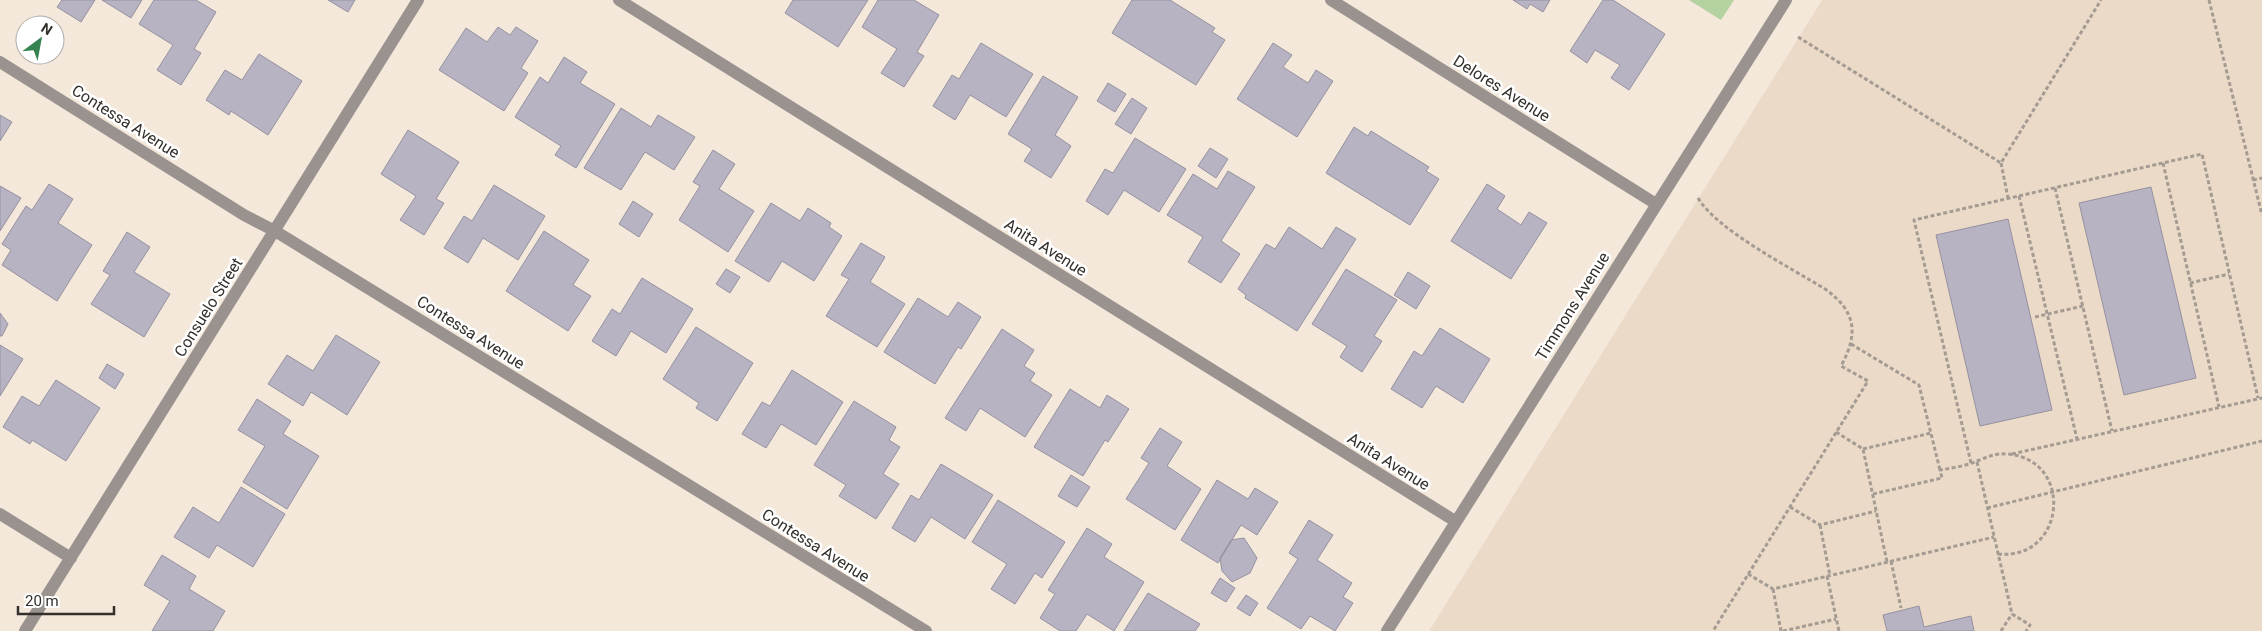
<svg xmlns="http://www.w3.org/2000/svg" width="2262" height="631" viewBox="0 0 2262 631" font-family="Roboto,sans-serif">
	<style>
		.built { fill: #ecdac8 }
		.green { fill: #b4d1a0 }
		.building { fill: #b8b3c2; stroke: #95919f }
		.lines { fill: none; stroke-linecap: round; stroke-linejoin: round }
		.path { stroke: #a49b92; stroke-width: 3; stroke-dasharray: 4 2.5; stroke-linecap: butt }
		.minor { stroke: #99928f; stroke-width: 12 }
		.labels { text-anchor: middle; stroke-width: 5; stroke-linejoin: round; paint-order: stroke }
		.street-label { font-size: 16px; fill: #332f2a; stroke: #fff }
	</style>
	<rect width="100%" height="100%" fill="#f4e8db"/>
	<path class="built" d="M1822 0H2262V631H1429Z"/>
	<path class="green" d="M1689 0H1734L1721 20Z"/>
	<path class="building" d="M62 0H95L81 22 57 7Z
		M102 0H142L131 18Z
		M154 0H196L216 12 194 49 201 53 181 85 157 70 173 45 139 24Z
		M328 0H355L348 12Z
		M793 0H868L838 47 785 13Z
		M878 0H914L939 15 917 52 924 56 904 87 881 73 897 49 862 27Z
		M1132 0H1170L1215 28 1212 32 1225 40 1196 85 1112 33Z
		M1513 0H1550L1543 12 1530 4 1527 9Z
		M1603 0H1613L1665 34 1629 90 1611 78 1620 65 1595 50 1587 63 1570 51Z
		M498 27 510 35 516 27 538 41 521 68 528 73 504 111 439 70 466 28 487 42Z
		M981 43 1033 74 1006 117 970 95 955 120 933 106 952 75 959 79Z
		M1273 43 1292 55 1283 67 1308 83 1316 70 1333 81 1297 137 1237 99Z
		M259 54 302 81 268 135 231 111 229 115 206 100 225 70 242 80Z
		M564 57 587 72 580 83 615 104 576 168 555 155 561 146 515 117 540 77 548 83Z
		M1043 76 1078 97 1055 135 1071 146 1051 178 1024 161 1032 149 1008 134Z
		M1108 83 1126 94 1115 112 1097 101Z
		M1132 98 1147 108 1131 134 1115 124Z
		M621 108 651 127 658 115 695 137 674 170 645 152 621 190 584 168Z
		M0 115 12 122 0 141Z
		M1354 127 1368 136 1371 131 1429 167 1426 171 1439 179 1410 225 1326 173Z
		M408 130 459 162 436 199 444 203 424 235 400 220 416 196 381 174Z
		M1135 138 1186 169 1159 212 1124 190 1108 215 1086 201 1105 169 1113 173Z
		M1210 148 1228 159 1216 178 1198 166Z
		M713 150 735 164 719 189 754 211 728 252 679 220 700 186 693 182Z
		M1228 171 1255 187 1221 241 1240 254 1221 283 1188 262 1203 237 1167 215 1193 174 1217 189Z
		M49 184 73 199 58 223 92 245 57 301 2 265 11 250 2 244 26 206 32 210Z
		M1487 184 1505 196 1497 209 1521 225 1529 212 1547 223 1511 279 1451 241Z
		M494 185 545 216 518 260 483 238 468 263 444 248 464 216 472 221Z
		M0 186 21 198 0 231Z
		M2151 187 2196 378 2124 395 2079 203Z
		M633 201 653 214 639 237 619 224Z
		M771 203 800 221 808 208 831 223 829 227 842 236 814 281 782 261 769 282 735 261Z
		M2008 219 2052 410 1980 426 1936 235Z
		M1289 227 1322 249 1336 227 1356 239 1297 331 1245 298 1246 295 1238 289 1266 244 1275 249Z
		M544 231 589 260 573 285 591 296 568 331 506 291Z
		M127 232 150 247 134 272 170 294 144 337 91 304 110 275 103 271Z
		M861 243 885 257 870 282 905 304 877 347 826 316 849 279 841 275Z
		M726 269 740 277 730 293 716 284Z
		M1346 269 1397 300 1374 336 1382 341 1362 372 1340 357 1347 346 1312 324Z
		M1408 272 1430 286 1416 309 1394 295Z
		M642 278 693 309 666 353 631 331 616 356 592 341 612 309 620 314Z
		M918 298 948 317 958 302 981 317 961 349 958 347 935 384 884 352Z
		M0 313 8 324 2 336H0Z
		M696 327 753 363 717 421 696 408 699 403 663 379Z
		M1440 328 1490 359 1463 403 1436 386 1422 408 1391 389 1414 351 1422 356Z
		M1002 329 1034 350 1024 366 1035 373 1030 381 1052 395 1025 437 980 408 966 431 945 418Z
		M336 335 380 362 347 415 311 392 303 406 268 384 287 355 313 371Z
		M0 345 23 359 0 396Z
		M107 364 124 374 115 389 99 378Z
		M792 370 843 402 816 445 781 424 766 448 742 434 762 402 770 406Z
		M56 380 100 408 66 461 32 440 30 444 3 427 22 396 39 406Z
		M1070 389 1100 408 1107 395 1129 409 1108 442 1105 440 1083 476 1034 447Z
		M257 399 291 421 283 434 319 456 287 509 243 482 265 446 238 430Z
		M854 401 896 427 889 440 900 447 883 474 899 484 876 519 839 496 846 485 814 465Z
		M1160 428 1182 442 1167 466 1201 489 1175 530 1126 499 1149 463 1141 458Z
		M941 464 993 495 965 539 931 517 915 542 892 528 911 495 919 500Z
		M1071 475 1090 487 1077 507 1058 496Z
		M1217 480 1248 499 1255 488 1278 502 1257 535 1241 525 1218 563 1181 540Z
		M241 487 285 514 253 567 217 545 209 558 174 537 193 507 219 523Z
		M998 500 1065 542 1042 578 1035 573 1015 604 991 589 1007 564 972 542Z
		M1309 520 1333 535 1317 560 1352 583 1343 597 1353 603 1335 631 1310 616 1301 629 1267 608 1298 559 1289 553Z
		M1087 528 1112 544 1104 557 1144 582 1114 631 1087 614 1076 631H1060L1040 618 1055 594 1048 590Z
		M1244 538 1257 558 1250 573 1232 582 1222 571 1220 558 1231 540Z
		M162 555 196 576 189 589 225 611 213 631H152L170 601 144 585Z
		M1220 578 1235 588 1226 602 1211 593Z
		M1148 593 1200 624 1195 631H1124Z
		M1246 595 1258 603 1250 616 1237 608Z
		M1919 606 1924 627 1971 616 1974 631H1887L1883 615Z"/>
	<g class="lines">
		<path class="path" d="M2209 0 2262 215
			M1798 37 2001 163 2101 0
			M2001 163 2008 198
			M2163 163 2219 407
			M2253 180 2262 178
			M2055 188 2112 431
			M2019 196 2077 439
			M1698 198C1717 230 1791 268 1825 289 1856 311 1859 333 1841 366L1868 381 1713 631
			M2190 283 2229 274
			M2035 317 2083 306
			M1851 344 1919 385 1940 470
			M1836 432 1863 449 1887 562
			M1863 449 1931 433
			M2012 454 2262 398
			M1977 462 2012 614 2030 625 2026 631
			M1971 463 1914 220 2202 154 2258 398
			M1873 494 1942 478 1940 470C1952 468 1966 466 1977 461 1987 457 1996 453 2007 454 2075 459 2066 561 1998 554
			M1790 507 1820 525 1876 511
			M1987 508 2262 441
			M1820 525 1830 576
			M1891 561 1901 608
			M1748 574 1773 589 1994 537
			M1827 576 1839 631
			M1773 589 1781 631
			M1783 631 1836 619
			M2001 631 2012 614"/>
		<path class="minor" d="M619 0 1455 521
			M1331 0 1656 204
			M0 62 244 215 275 231 926 631
			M0 514 71 558
			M25 631 418 0
			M1387 631 1786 0"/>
	</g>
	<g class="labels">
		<g class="street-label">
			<text transform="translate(1502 88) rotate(32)" y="6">Delores Avenue</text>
			<text transform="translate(126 121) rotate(32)" y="6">Contessa Avenue</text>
			<text transform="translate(1046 247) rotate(32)" y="6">Anita Avenue</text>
			<text transform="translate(1572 306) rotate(-58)" y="6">Timmons Avenue</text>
			<text transform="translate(208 307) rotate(-58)" y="6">Consuelo Street</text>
			<text transform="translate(471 332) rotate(32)" y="6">Contessa Avenue</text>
			<text transform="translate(1389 461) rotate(32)" y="6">Anita Avenue</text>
			<text transform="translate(816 545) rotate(32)" y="6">Contessa Avenue</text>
		</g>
	</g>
	<g transform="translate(40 40) rotate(32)"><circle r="24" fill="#ffffff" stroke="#adacaa"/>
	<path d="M0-4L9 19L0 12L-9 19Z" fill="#368352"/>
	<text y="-8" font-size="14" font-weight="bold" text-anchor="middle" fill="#332f2a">N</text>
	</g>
	<path d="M18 606v8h96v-8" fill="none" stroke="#332f2a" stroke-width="2.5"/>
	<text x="25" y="606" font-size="15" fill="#332f2a" stroke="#ffffff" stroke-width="4" paint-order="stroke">20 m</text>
</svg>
